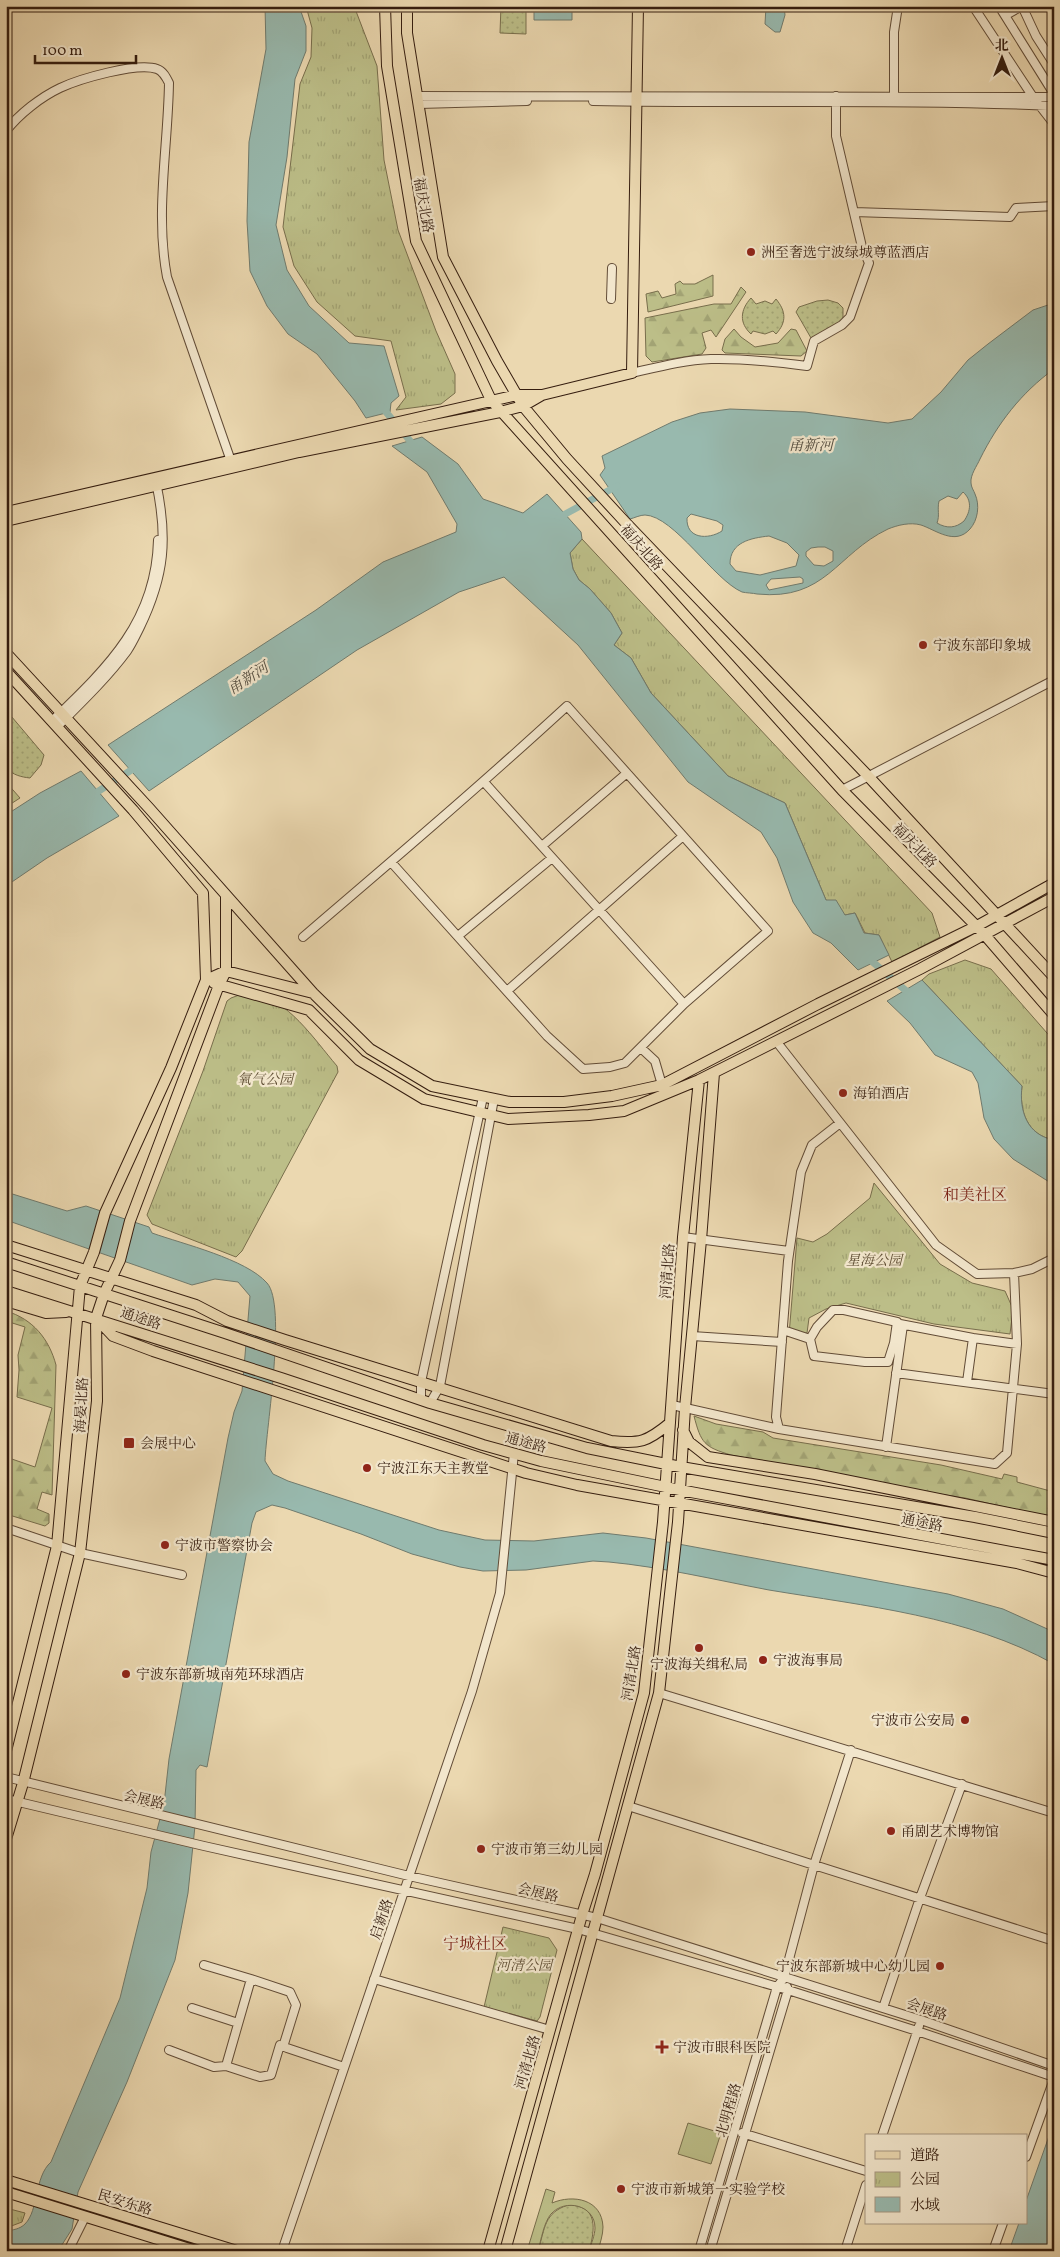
<svg xmlns="http://www.w3.org/2000/svg" width="1060" height="2257" viewBox="0 0 1060 2257" font-family="Vollkorn,'Noto Serif SC',serif">
	<style>
		.grass { fill: url(#grass-dots); stroke: #786e4c }
		.forest { fill: url(#forest-firs); stroke: #786e4c }
		.park { fill: url(#park-tufts); stroke: #786e4c }
		.garden { fill: #bcbe88; stroke: #786e4c }
		.water { fill: #98b9ae; stroke: #707b6e; fill-rule: evenodd }
		.lines { fill: none; stroke-linecap: round; stroke-linejoin: round }
		.canal { stroke: #98b9ae; stroke-width: 7 }
		.minor-casing { stroke: #624c37; stroke-width: 10 }
		.major-casing { stroke: #351d0f; stroke-width: 12 }
		.minor { stroke: #f2e6cc; stroke-width: 8 }
		.major { stroke: #ebd8b0; stroke-width: 10 }
		.poi-dot { fill: #8f2418; stroke: #f2e6cc; stroke-width: 2 }
		.labels { text-anchor: middle; stroke-width: 4.5; stroke-linejoin: round; paint-order: stroke }
		.street-label { font-size: 14px; fill: #351d0f; stroke: #f2e6cc }
		.poi-label { font-size: 14px; fill: #351d0f; stroke: #f2e6cc; text-anchor: start }
		.park-label { font-size: 14px; font-style: italic; fill: #5e4d33; stroke: #f2e6cc }
		.water-label { font-size: 15px; font-style: italic; fill: #534c3f; stroke: #f2e6cc }
		.quarter-label { font-size: 16px; fill: #7a1f14; stroke: #f2e6cc }
	</style>
	<defs>
		<pattern id="grass-dots" width="8" height="8" patternUnits="userSpaceOnUse" patternTransform="scale(1.25)"><rect width="8" height="8" fill="#bcbe88"/><path d="M2 2h.1M6 6h.1" fill="none" stroke="#a2a374" stroke-width="1.8" stroke-linecap="round"/></pattern>
		<pattern id="forest-firs" width="22" height="20" patternUnits="userSpaceOnUse" patternTransform="scale(1.25)"><rect width="22" height="20" fill="#bcbe88"/><path d="M5 1l3.5 6h-7zM16 11l3.5 6h-7z" fill="#a2a374"/></pattern>
		<pattern id="park-tufts" width="24" height="20" patternUnits="userSpaceOnUse" patternTransform="scale(1.25)"><rect width="24" height="20" fill="#bcbe88"/><path d="M3 7l-1-3M5 7V3M7 7l1-3M15 17l-1-3M17 17v-4M19 17l1-3" fill="none" stroke="#a2a374"/></pattern>
	</defs>
	<rect width="100%" height="100%" fill="#ebd8b0"/>
	<filter id="stains"><feTurbulence type="fractalNoise" baseFrequency=".004" numOctaves="4"/><feColorMatrix values="0 0 0 0 .2 0 0 0 0 .09 0 0 0 0 .02 0 0 0 .5 -.17"/></filter>
	<radialGradient id="worn" r=".72"><stop offset=".6" stop-color="#630" stop-opacity="0"/><stop offset="1" stop-color="#630" stop-opacity=".3"/></radialGradient>
	<path class="grass" d="M501 6H526V34L500 33Z
		M751 298 756 304 765 301 772 304 776 299C786 311 787 322 776 334L773 331 765 334 753 331 751 334C739 323 740 310 751 298Z
		M828 300 838 303 843 308V321L811 338 796 312 799 307 817 301Z
		M6 710 44 755 41 765 30 778C21 777 13 775 6 768Z
		M568 2205C599 2205 595 2230 589 2251H538C545 2228 544 2213 568 2205Z"/>
	<path class="forest" d="M713 275V296L648 312 646 294 658 291 662 298 676 294 675 284 680 281 683 284H695Z
		M741 287 746 292 716 337 711 330 702 333 706 348 702 354 652 362 646 356 645 318 714 304H731Z
		M734 329 741 337 755 347 778 343 791 329 796 330 807 351 801 356 725 353 722 350 725 339Z
		M6 1311C33 1319 49 1339 56 1365L52 1495 42 1492 37 1509 49 1514V1523L45 1526 6 1514V1457L35 1467 52 1408 17 1397 19 1370 18 1355 25 1327 6 1321Z
		M694 1416 716 1424 763 1432 773 1438 941 1465 1002 1479 1004 1474 1017 1477V1482L1054 1492V1518L965 1498 920 1491 731 1455C704 1447 701 1443 694 1416Z"/>
	<path class="park" d="M306 6H354L377 66 384 160 398 230 436 331 455 374V393L441 404 396 410 406 397 391 341 355 336 317 302 294 266 283 227 300 84 311 57 312 28Z
		M582 539 932 913 940 937 892 962 879 935 865 933 855 913 845 915 826 900 785 803 728 776 651 693 631 658 614 645 622 633 611 613 590 589 579 580 573 569 570 553Z
		M965 960 991 969 1054 1041V1140C1027 1135 1019 1111 1022 1086L922 980 929 974Z
		M250 991C289 1000 313 1038 337 1066L338 1072 242 1251 236 1257 152 1224 147 1215 203 1071 227 1001 231 998Z
		M874 1183 940 1264 972 1283 1005 1291 1013 1309 1010 1334 934 1324 846 1303 826 1309 809 1318 807 1333 789 1335 797 1238 813 1242 827 1234 870 1198Z
		M503 1927 549 1938 557 1950 540 2017 537 2021 484 2007Z
		M6 2208 25 2213 22 2222 6 2228Z"/>
	<path class="garden" d="M6 782 20 798 6 807Z
		M688 2123 721 2133 711 2164 678 2154Z
		M546 2189 555 2192 552 2203C573 2194 602 2199 603 2227 603 2235 600 2243 598 2251H589C591 2244 595 2235 595 2228 595 2205 565 2198 551 2214 544 2222 541 2240 538 2251H527Z"/>
	<path class="water" d="M265 6H299L306 26V51L295 79 287 157 276 225 287 270 309 306 349 343 384 346 399 396 391 403 390 412 366 418 355 401 317 354 288 334 267 306 250 271 247 221 249 142 266 49Z
		M534 6H572V20H534Z
		M766 6H784L785 15 780 32H775L765 24Z
		M1054 303V369C1021 393 998 423 980 459 977 466 970 475 971 483 971 487 974 491 975 494 980 505 978 520 970 529 955 546 936 530 921 525 910 522 898 525 888 529 836 554 826 601 757 594 753 593 746 593 742 592 714 580 674 516 645 515 640 515 634 518 630 519L600 475 605 468 602 456 672 422 700 413 730 409 805 412 888 423 912 419 941 392 968 360 988 344 1033 310ZM963 492C972 500 971 511 964 521 956 528 947 529 937 523 940 515 937 510 939 501L948 496 957 499ZM691 514 717 521 723 525 722 531C708 540 686 539 687 518ZM769 536 787 543 799 555 796 566 760 575 736 571 730 564C730 542 751 538 769 536ZM818 547H825L833 551V561L824 566 814 565 806 556V552L811 548ZM800 577 803 579V583L769 590 766 585 771 579Z
		M422 437 458 464 483 499 523 513 547 494 581 532 582 539 570 553 573 569 579 580 590 589 611 613 622 633 614 645 631 658 651 693 728 776 785 803 826 900H836L845 915 855 913 864 933 879 935 889 955 858 970 831 943 813 933 793 902 777 858 761 832 688 782 578 645 504 577 459 592 357 650 149 791 108 745 316 610 383 562 456 532 457 524 427 472 392 446Z
		M81 771 119 816 47 858 6 886V815L40 793Z
		M922 980 1022 1086C1019 1111 1027 1135 1054 1140V1185L1013 1159 994 1139 984 1118 978 1083 972 1072 935 1055 910 1023 887 1001Z
		M6 1192 67 1211 86 1206 149 1227 152 1233C183 1244 246 1259 267 1283 287 1305 266 1429 265 1461L273 1474 288 1481 439 1530 485 1540 534 1541 603 1533 646 1538 948 1594 1003 1609 1054 1632V1664C968 1616 865 1606 769 1590 716 1580 662 1567 609 1562L593 1561 526 1570 483 1571 460 1567 412 1554 361 1534 285 1508 272 1505 256 1512 252 1523 207 1767 200 1765 196 1770 195 1826 188 1893 175 1960 127 2082 78 2192 72 2229 58 2251H6V2231C13 2230 20 2229 25 2224 39 2210 34 2177 51 2162L120 1998 147 1888 151 1852 164 1804 169 1759 228 1438 234 1412 242 1391 250 1296 238 1282 215 1279 192 1285 6 1220Z
		M1054 2122V2251H1009L1019 2223H1026V2201Z"/>
	<g class="lines">
		<path class="canal" d="M381 406 416 448
			M558 518 617 486
			M91 796 136 767
			M867 957 912 996"/>
		<g class="minor-casing">
			<path id="minor" d="M973 6 1033 97 1054 124
				M999 6 1054 94
				M1022 6 1036 36 1054 64
				M1006 15 1022 6
				M417 96 1054 97
				M894 96V32L898 6
				M593 101C747 104 900 99 1054 106
				M419 104 527 101
				M6 131C19 114 41 97 60 88 79 79 137 62 157 69 163 71 166 77 169 83 168 147 155 213 167 277L232 464
				M854 212 1010 217 1016 208 1054 206
				M611 299 612 268
				M632 373C658 367 684 360 711 359 743 358 776 362 807 366L814 341 842 325 850 317 869 263 862 247 836 136V96
				M52 721C107 668 156 622 158 540
				M57 727C81 703 107 678 127 651 132 644 136 635 140 627 165 575 168 538 156 482
				M484 782 684 1004
				M842 790 1054 680
				M542 846 627 773
				M458 936 552 858
				M303 937C392 861 481 785 567 706L768 931 684 1004 625 1063 610 1067 583 1069 547 1036 391 862
				M507 991 683 836
				M776 1041 936 1245 977 1274 1014 1273 1032 1269 1054 1258
				M641 1048 655 1061 662 1085
				M840 1123 812 1145 801 1172 788 1261 776 1417 779 1429 995 1464 1007 1453 1017 1344 1014 1273
				M683 1237 789 1251
				M900 1324 973 1338 967 1382
				M783 1330 810 1339 814 1356 865 1362H888L894 1343 897 1322 844 1310H833L817 1327 810 1339
				M692 1336 782 1342
				M973 1338 1017 1344
				M896 1373 1054 1394
				M421 1400V1382L483 1097
				M430 1403 440 1386 494 1099
				M672 1405 779 1429
				M886 1447 903 1325
				M6 1528 80 1553 182 1575
				M659 1693 1054 1813
				M6 1777 409 1876 597 1918 921 2020 1054 2066
				M6 1799 204 1846 578 1929 788 1990 917 2031 1054 2077
				M628 1806 1054 1941
				M204 1965 251 1979
				M374 1979 550 2030
				M192 2008 238 2023
				M883 2008 920 1898 962 1784
				M283 2047 296 2005 290 1992 251 1979 226 2066 260 2077 271 2075 280 2045 287 2048 344 2067
				M169 2050 214 2067 226 2066
				M742 2133 866 2171
				M882 2136 919 2026
				M1026 2157 1054 2079
				M68 2251 85 2217
				M282 2251 472 1691 500 1593 514 1453
				M699 2251 777 1987 784 1978 814 1865 851 1750
				M710 2251 788 1990 787 1987
				M845 2251 866 2185
				M993 2251 1003 2223"/>
		</g>
		<g class="major-casing">
			<path id="major" d="M385 6 387 66 416 241 491 400 842 790 984 934 1054 1015
				M407 6V33L443 257 497 361 523 406 567 459 625 522 868 776 1054 977
				M6 512 517 395H542L632 373 638 6
				M6 521 299 452 500 412 523 406 542 395
				M6 653 149 808 313 993 370 1049 432 1086 510 1102H564L612 1096 662 1085 818 1004 977 926 1054 883
				M6 671 133 810 203 893 206 980 171 1068 105 1213 94 1252 80 1286 57 1546 6 1751
				M206 980 226 971 313 993
				M214 983 309 1010 359 1060 424 1099 508 1119 589 1115 624 1111 699 1080 920 969 1054 897
				M6 1245 196 1305 227 1321 285 1340 611 1441C640 1444 647 1442 670 1423
				M6 1262 225 1333 430 1403 587 1448 681 1467 975 1517 1054 1533
				M6 1291 281 1378 483 1445 541 1461 680 1490 1054 1560
				M6 1301 46 1313 66 1312
				M98 1320 113 1336 153 1351 526 1473 577 1485 1017 1563 1054 1573
				M683 1430 689 1442 708 1457 815 1474 1054 1522
				M6 1839 23 1783 80 1553 97 1401 96 1318 104 1294 120 1260 130 1221 219 985 226 971V897
				M6 2180 237 2251
				M6 2192 196 2251
				M488 2251 582 1915 595 1874 644 1693 663 1522 683 1237 699 1080
				M505 2251 659 1693 678 1522 685 1408 701 1240 714 1073"/>
		</g>
		<use href="#minor" class="minor"/>
		<use href="#major" class="major"/>
	</g>
	<g class="poi-dot">
		<circle cx="751" cy="252" r="5"/>
		<circle cx="923" cy="645" r="5"/>
		<circle cx="843" cy="1093" r="5"/>
		<rect x="123" y="1437" width="12" height="12" rx="2.5"/>
		<circle cx="367" cy="1468" r="5"/>
		<circle cx="165" cy="1545" r="5"/>
		<circle cx="699" cy="1648" r="5"/>
		<circle cx="763" cy="1660" r="5"/>
		<circle cx="126" cy="1674" r="5"/>
		<circle cx="965" cy="1720" r="5"/>
		<circle cx="891" cy="1831" r="5"/>
		<circle cx="481" cy="1849" r="5"/>
		<circle cx="940" cy="1966" r="5"/>
		<path d="M659.5 2039.5h5v5h5v5h-5v5h-5v-5h-5v-5h5z"/>
		<circle cx="621" cy="2189" r="5"/>
	</g>
	<g class="labels">
		<g class="street-label">
			<text transform="translate(424 205) rotate(80)" y="5">福庆北路</text>
			<text transform="translate(642 547) rotate(49)" y="5">福庆北路</text>
			<text transform="translate(915 845) rotate(45)" y="5">福庆北路</text>
			<text transform="translate(667 1271) rotate(-86)" y="5">河清北路</text>
			<text transform="translate(141 1318) rotate(18)" y="5">通途路</text>
			<text transform="translate(81 1405) rotate(-87)" y="5">海晏北路</text>
			<text transform="translate(526 1442) rotate(15)" y="5">通途路</text>
			<text transform="translate(922 1522) rotate(11)" y="5">通途路</text>
			<text transform="translate(631 1673) rotate(-81)" y="5">河清北路</text>
			<text transform="translate(144 1799) rotate(13)" y="5">会展路</text>
			<text transform="translate(538 1892) rotate(13)" y="5">会展路</text>
			<text transform="translate(381 1919) rotate(-71)" y="5">启新路</text>
			<text transform="translate(927 2009) rotate(18)" y="5">会展路</text>
			<text transform="translate(527 2062) rotate(-74)" y="5">河清北路</text>
			<text transform="translate(728 2110) rotate(-74)" y="5">北明程路</text>
			<text transform="translate(125 2202) rotate(17)" y="5">民安东路</text>
		</g>
		<g class="poi-label">
			<text x="761" y="257">洲至奢选宁波绿城尊蓝酒店</text>
			<text x="933" y="650">宁波东部印象城</text>
			<text x="853" y="1098">海铂酒店</text>
			<text x="140" y="1448">会展中心</text>
			<text x="377" y="1473">宁波江东天主教堂</text>
			<text x="175" y="1550">宁波市警察协会</text>
			<text x="773" y="1665">宁波海事局</text>
			<text x="699" y="1669" text-anchor="middle">宁波海关缉私局</text>
			<text x="136" y="1679">宁波东部新城南苑环球酒店</text>
			<text x="955" y="1725" text-anchor="end">宁波市公安局</text>
			<text x="901" y="1836">甬剧艺术博物馆</text>
			<text x="491" y="1854">宁波市第三幼儿园</text>
			<text x="930" y="1971" text-anchor="end">宁波东部新城中心幼儿园</text>
			<text x="673" y="2052">宁波市眼科医院</text>
			<text x="631" y="2194">宁波市新城第一实验学校</text>
		</g>
		<g class="park-label">
			<text x="265" y="1084">氧气公园</text>
			<text x="874" y="1265">星海公园</text>
			<text x="524" y="1970">河清公园</text>
		</g>
		<g class="water-label">
			<text x="811" y="450">甬新河</text>
			<text transform="translate(248 678) rotate(-33)" y="5">甬新河</text>
		</g>
		<g class="quarter-label">
			<text x="975" y="1200">和美社区</text>
			<text x="475" y="1949">宁城社区</text>
		</g>
	</g>
	<rect width="1060" height="2257" fill="none" stroke="#ebd8b0" stroke-width="25"/>
	<rect x="8" y="8" width="1045" height="2242" fill="none" stroke="#351d0f" stroke-width="2.5"/>
	<rect x="12" y="12" width="1035" height="2232" fill="none" stroke="#351d0f"/>
	<rect x="865" y="2134" width="162" height="90" fill="#f2e6cc" stroke="#a69680"/>
	<rect x="875" y="2151" width="25" height="8" fill="#ebd8b0" stroke="#a69680"/>
	<text x="910" y="2160" font-size="15" fill="#351d0f">道路</text>
	<rect x="875" y="2172" width="25" height="15" fill="url(#park-tufts)" stroke="#a69680"/>
	<text x="910" y="2184" font-size="15" fill="#351d0f">公园</text>
	<rect x="875" y="2197" width="25" height="15" fill="#98b9ae" stroke="#a69680"/>
	<text x="910" y="2210" font-size="15" fill="#351d0f">水域</text>
	<g transform="translate(1002 58)" stroke="#f2e6cc" stroke-width="4" paint-order="stroke">
	<path d="M0-4L9 19L0 12L-9 19Z" fill="#351d0f"/>
	<text y="-8" font-size="14" font-weight="bold" text-anchor="middle" fill="#351d0f">北</text>
	</g>
	<path d="M35 55v8h101v-8" fill="none" stroke="#351d0f" stroke-width="2.5"/>
	<text x="42" y="55" font-size="15" fill="#351d0f" stroke="#f2e6cc" stroke-width="4" paint-order="stroke">100 m</text>
	<rect width="100%" height="100%" filter="url(#stains)"/>
	<rect width="100%" height="100%" fill="url(#worn)"/>
</svg>
